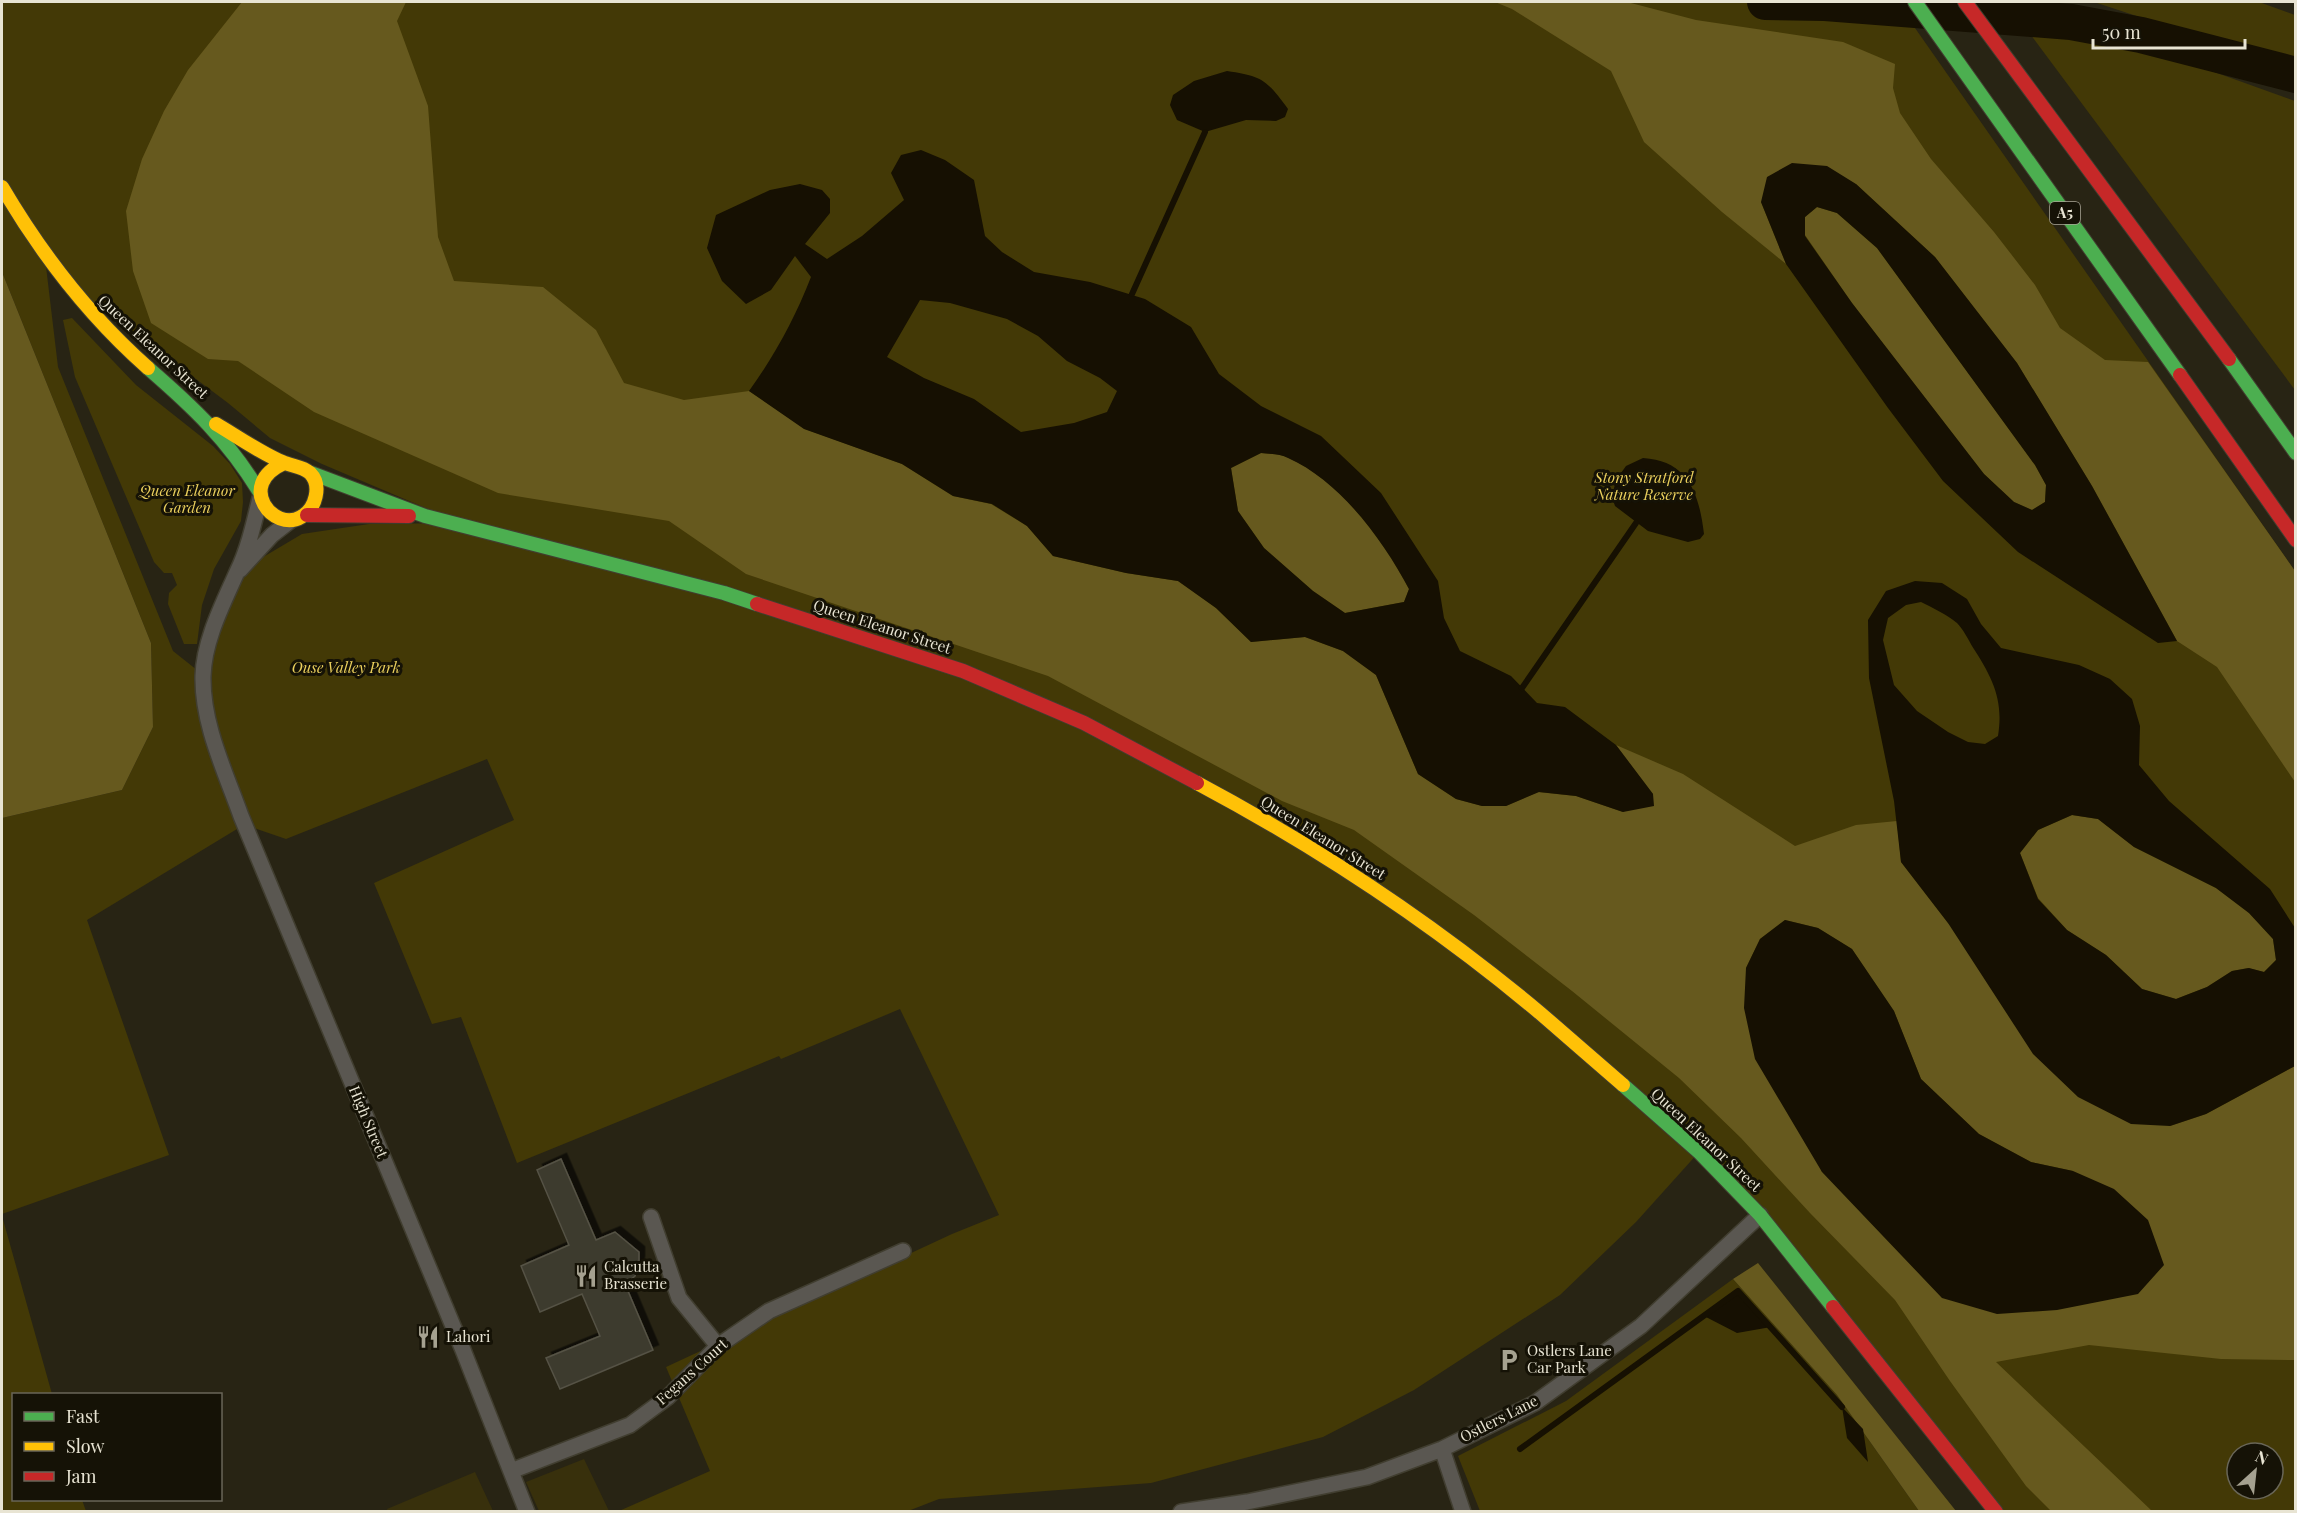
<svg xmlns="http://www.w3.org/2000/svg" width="2297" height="1513" viewBox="0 0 2297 1513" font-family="'Playfair Display',serif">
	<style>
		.built { fill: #38300c }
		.green { fill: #433906; fill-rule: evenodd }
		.forest { fill: #66591e; fill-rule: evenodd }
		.water { fill: #161002; fill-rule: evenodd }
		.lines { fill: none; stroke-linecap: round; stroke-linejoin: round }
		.stream { stroke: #161002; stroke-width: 6 }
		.river { stroke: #161002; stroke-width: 36 }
		.building { fill: #3e3b2f; stroke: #555245; stroke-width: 1.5; filter: url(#shadow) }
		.street-casing { stroke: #413e30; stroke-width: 18 }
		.fast-casing { stroke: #413e30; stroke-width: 16 }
		.slow-casing { stroke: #413e30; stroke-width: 16 }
		.jam-casing { stroke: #413e30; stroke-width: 16 }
		.street { stroke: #5a5751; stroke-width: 15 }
		.fast { stroke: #4caf50; stroke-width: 14 }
		.slow { stroke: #ffc107; stroke-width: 14 }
		.jam { stroke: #c62828; stroke-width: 14 }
		.labels { text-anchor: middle; stroke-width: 6; stroke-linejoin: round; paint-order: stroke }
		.shield { fill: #151206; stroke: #a9a596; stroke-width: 1.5 }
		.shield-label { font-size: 14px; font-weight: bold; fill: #e8e4d3 }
		.street-label { font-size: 15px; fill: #e8e4d3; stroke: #151206 }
		.park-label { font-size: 15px; font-style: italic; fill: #ebd05d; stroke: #151206 }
		.poi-label { font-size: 15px; fill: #e8e4d3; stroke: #151206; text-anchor: start }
	</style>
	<defs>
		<filter id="shadow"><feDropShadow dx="5.5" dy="-5.5" stdDeviation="0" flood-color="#0009"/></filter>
	</defs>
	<rect width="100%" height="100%" fill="#282414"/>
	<path class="built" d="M584 1459 609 1511H539L526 1482Z
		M475 1472 493 1511 388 1512 387 1509Z"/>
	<path class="green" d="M2 2H1874L1879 8H1901L2295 571V1511H1996L1699 1152 1636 1222 1560 1295 1414 1390 1323 1437 1151 1483 939 1499 908 1511H619L710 1471 666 1367 952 1234 999 1215 900 1009 781 1059 779 1056 517 1163 461 1017 432 1024 374 883 514 820 487 759 286 839 251 827 237 829 87 920 169 1155 2 1214V818L122 790 153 727 151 643 2 272ZM45 258 60 277 228 403 270 438 322 464 461 523 369 524 302 534 238 572 202 674 173 651 58 367ZM2237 1453H2273V1489H2237Z
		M2094 2H2259L2295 15V68Z
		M2013 11 2064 18 2295 101V390Z
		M72 318 136 385 213 446 230 464 242 483 243 502 241 521 214 569 202 605 197 644H184L168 604 169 593 177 585 172 573H164L154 562 75 377 63 320Z
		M2 1216 52 1394H14V1500H82L86 1511H2Z
		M1733 1279 1837 1395 1919 1511H1480L1458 1456 1566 1401Z"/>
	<path class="forest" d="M242 2H406L397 21 428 106 438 237 454 281 543 287 596 330 624 383 684 400 749 391 805 429 902 464 953 496 991 504 1027 526 1053 556 1126 573 1178 581 1216 608 1251 642 1305 637 1343 651 1376 675 1418 774 1456 799 1482 806H1506L1538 792 1576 796 1623 812 1653 794 1616 745 1683 774 1795 846 1856 825 1897 821 1901 862 1948 923 2170 1126 2206 1114 2295 1066V1360L2221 1359 2089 1345 1996 1362 2152 1511H2051L2026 1486 1950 1381 1895 1300 1810 1213 1741 1138 1679 1078 1572 991 1474 915 1354 830 1282 801 1048 676 746 574 669 521 498 493 314 412 238 361 208 359 151 323 133 271 126 211 142 159 164 111 188 70ZM1785 920 1818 928 1852 949 1894 1011 1921 1079 1979 1134 2031 1162 2073 1171 1822 1172 1746 968 1760 939Z
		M1495 2H1627L1696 20 1843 42 1895 64 1893 88 1900 113 1931 159 1994 232 2035 285 2060 328 2105 360 2148 362 2295 571V782L2217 667 2177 641 2092 486 2017 363 1935 257 1856 184 1761 202 1786 264 1722 212 1644 142 1611 71 1512 9Z
		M1817 207 1837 213 1877 248 2035 465 2046 485 2045 502 2032 510 2014 502 1984 474 1852 303 1805 235V217Z
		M2 272 151 643 153 727 122 790 2 818Z
		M1261 453C1270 454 1281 454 1289 458 1340 481 1383 540 1409 589L1404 602 1345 613 1313 591 1264 548 1238 511 1231 468Z
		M2072 815 2098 819 2134 847 2216 888 2249 913 2273 939 2276 960 2264 972 2248 968 2232 971 2207 987 2176 999 2142 989 2106 955 2067 930 2038 898 2020 853 2038 830Z
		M1758 1263 1956 1511H1919L1837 1395 1733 1279Z"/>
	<path class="water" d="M1227 71C1262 76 1267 80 1288 109L1285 117 1276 121 1246 120 1205 132 1177 120 1170 105 1173 95 1194 81Z
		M921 150 945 160 974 180 985 236 1002 252 1034 272 1090 282 1145 299 1191 327 1219 374 1261 406 1321 436 1381 493 1438 581 1444 618 1460 651 1511 676 1537 703 1565 707 1616 745 1653 794 1654 806 1623 812 1576 796 1539 792 1506 806H1482L1456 799 1418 774 1376 675 1343 651 1305 637 1251 642 1216 608 1178 581 1126 573 1053 556 1027 526 992 504 953 496 902 464 804 429 749 391C775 355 795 318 811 277L795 256 771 290 746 304 722 281 707 248 716 215 770 190 800 184 822 190 830 199V213L805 244 827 259 862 236 904 200 891 173 901 155ZM920 300 950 303 1007 319 1038 336 1067 361 1100 378 1117 391 1107 412 1074 423 1021 432 974 399 924 378 887 357ZM1261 453C1270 454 1281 454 1288 458 1340 481 1383 540 1409 589L1404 602 1345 613 1313 591 1264 548 1238 511 1231 468Z
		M1792 163 1827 166 1856 184 1935 257 2017 363 2092 486 2177 641 2158 643 2018 552 1943 481 1888 408 1786 264 1761 202 1767 177ZM1817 207 1837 213 1877 248 2035 465 2046 485 2045 502 2032 510 2014 502 1984 474 1852 303 1805 236V217Z
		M1643 458C1689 461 1699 494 1704 534L1700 539 1688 542 1648 531 1615 506 1612 497 1616 480 1626 466Z
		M1915 581 1942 583 1967 599 1981 624 2001 648 2079 665 2110 679 2132 699 2140 726 2139 765 2169 801 2270 889 2295 928V1066L2206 1114 2170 1126 2131 1124 2078 1097 2033 1054 1948 923 1901 862 1894 801 1869 678 1868 620 1886 591ZM1921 602C1933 608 1946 614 1957 623 1963 629 1968 639 1972 646 1992 677 2004 699 1998 736L1985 744 1968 742 1948 732 1917 711 1894 685 1883 640 1888 618 1906 605ZM2072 815 2098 819 2134 847 2216 888 2249 913 2273 939 2276 960 2264 972 2249 968 2232 971 2207 987 2176 999 2142 989 2106 955 2067 930 2038 899 2020 853 2038 830Z
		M1785 920 1818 928 1852 949 1894 1011 1921 1079 1979 1134 2031 1162 2073 1171 2114 1189 2148 1220 2164 1265 2138 1294 2057 1310 1997 1314 1942 1298 1822 1172 1755 1059 1744 1008 1746 968 1760 939Z
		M1738 1291 1771 1327 1737 1333 1704 1316Z
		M1842 1407 1863 1429 1868 1462 1847 1438Z"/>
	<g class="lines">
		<path class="stream" d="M1132 294 1205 132
			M1522 688 1636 523
			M1520 1449 1738 1291 1842 1407"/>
		<path class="river" d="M1765 2 1825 3 2071 22 2141 35 2296 75"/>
	</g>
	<path class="building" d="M561 1159 596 1240 615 1232 639 1252V1262L635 1276 625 1284 653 1350 560 1389 546 1358 600 1336 582 1294 540 1312 521 1266 569 1245 537 1170Z"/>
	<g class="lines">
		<g class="street-casing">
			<path id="street" d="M260 498C254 523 248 550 237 572 223 604 204 640 203 676 202 724 225 771 241 816L463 1350 527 1512
				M240 570 272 535 290 521
				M651 1217 679 1298 718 1346
				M1442 1449 1463 1512
				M511 1471 630 1425 668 1397 718 1346 769 1311 903 1251
				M1181 1512 1247 1502 1367 1477 1442 1449 1535 1403 1641 1326 1760 1215"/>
		</g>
		<g class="fast-casing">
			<path id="fast" d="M1915 2 2180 375
				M2229 359 2296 453
				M148 368C193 407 227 439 259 491
				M311 473 425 516 724 593 757 604
				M1623 1085 1699 1152 1760 1215 1833 1307"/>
		</g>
		<g class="slow-casing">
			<path id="slow" d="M2 187C42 255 88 315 148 368
				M216 424C235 435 265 456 285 463 295 467 302 466 310 473 322 485 316 509 301 517 274 533 235 485 284 463
				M1197 783C1319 848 1435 925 1540 1013 1568 1037 1595 1061 1623 1085"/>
		</g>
		<g class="jam-casing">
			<path id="jam" d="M1965 2 2229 359
				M2180 375 2296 540
				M307 515 409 516
				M757 604 963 671 1084 723 1197 783
				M1833 1307 1996 1512"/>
		</g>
		<use href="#street" class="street"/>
		<use href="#fast" class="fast"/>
		<use href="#slow" class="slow"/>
		<use href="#jam" class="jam"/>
	</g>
	<defs>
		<g id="restaurant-bare" transform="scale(1.8)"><path d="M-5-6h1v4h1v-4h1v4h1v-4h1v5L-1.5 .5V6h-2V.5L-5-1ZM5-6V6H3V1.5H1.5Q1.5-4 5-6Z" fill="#a5a190" stroke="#151206" stroke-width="2.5" paint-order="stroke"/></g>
		<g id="parking-bare" transform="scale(1.8)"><path d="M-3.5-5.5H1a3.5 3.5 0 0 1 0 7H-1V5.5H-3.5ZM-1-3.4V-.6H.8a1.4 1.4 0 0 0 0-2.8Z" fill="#a5a190" stroke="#151206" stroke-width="2.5" paint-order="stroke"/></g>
	</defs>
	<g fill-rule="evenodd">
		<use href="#restaurant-bare" x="586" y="1276"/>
		<use href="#restaurant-bare" x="428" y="1337"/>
		<use href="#parking-bare" x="1509" y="1360"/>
	</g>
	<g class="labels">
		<rect class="shield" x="2050" y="202" width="30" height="22" rx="4.5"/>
		<g class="shield-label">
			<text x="2065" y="218">A5</text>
		</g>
		<g class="street-label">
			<text transform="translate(153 347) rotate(43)" y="5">Queen Eleanor Street</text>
			<text transform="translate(882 627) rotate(18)" y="5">Queen Eleanor Street</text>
			<text transform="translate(1323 838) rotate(32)" y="5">Queen Eleanor Street</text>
			<text transform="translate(368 1122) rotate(67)" y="5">High Street</text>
			<text transform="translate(1706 1140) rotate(43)" y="5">Queen Eleanor Street</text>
			<text transform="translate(692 1372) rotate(-42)" y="5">Fegans Court</text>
			<text transform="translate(1499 1419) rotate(-27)" y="5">Ostlers Lane</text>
		</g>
		<g class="park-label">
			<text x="1644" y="483">Stony Stratford<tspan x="1644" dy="17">Nature Reserve</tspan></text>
			<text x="187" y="496">Queen Eleanor<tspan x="187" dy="17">Garden</tspan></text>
			<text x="346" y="673">Ouse Valley Park</text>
		</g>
		<g class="poi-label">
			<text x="604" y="1272">Calcutta<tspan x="604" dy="17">Brasserie</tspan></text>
			<text x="446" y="1342">Lahori</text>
			<text x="1527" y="1356">Ostlers Lane<tspan x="1527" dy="17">Car Park</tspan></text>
		</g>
	</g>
	<rect width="2297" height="1513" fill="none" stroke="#e8e4d3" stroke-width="6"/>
	<rect x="12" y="1393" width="210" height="108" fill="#151206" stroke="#696658" stroke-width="1.5"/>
	<rect x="24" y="1412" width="30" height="9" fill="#4caf50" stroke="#696658" stroke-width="1.5"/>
	<text x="66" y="1423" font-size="18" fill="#e8e4d3">Fast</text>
	<rect x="24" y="1442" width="30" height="9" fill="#ffc107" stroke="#696658" stroke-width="1.5"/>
	<text x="66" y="1453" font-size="18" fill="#e8e4d3">Slow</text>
	<rect x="24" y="1472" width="30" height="9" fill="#c62828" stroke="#696658" stroke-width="1.5"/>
	<text x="66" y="1483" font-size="18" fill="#e8e4d3">Jam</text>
	<g transform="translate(2255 1471) rotate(27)"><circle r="28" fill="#151206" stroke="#696658" stroke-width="1.5"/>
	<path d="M0-4.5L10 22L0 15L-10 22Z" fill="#a5a190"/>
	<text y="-9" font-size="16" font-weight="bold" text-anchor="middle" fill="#e8e4d3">N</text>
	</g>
	<path d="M2093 39v9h152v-9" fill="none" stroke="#e8e4d3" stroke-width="3"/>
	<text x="2102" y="39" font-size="18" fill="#e8e4d3" stroke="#151206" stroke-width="4.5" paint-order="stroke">50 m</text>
</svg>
